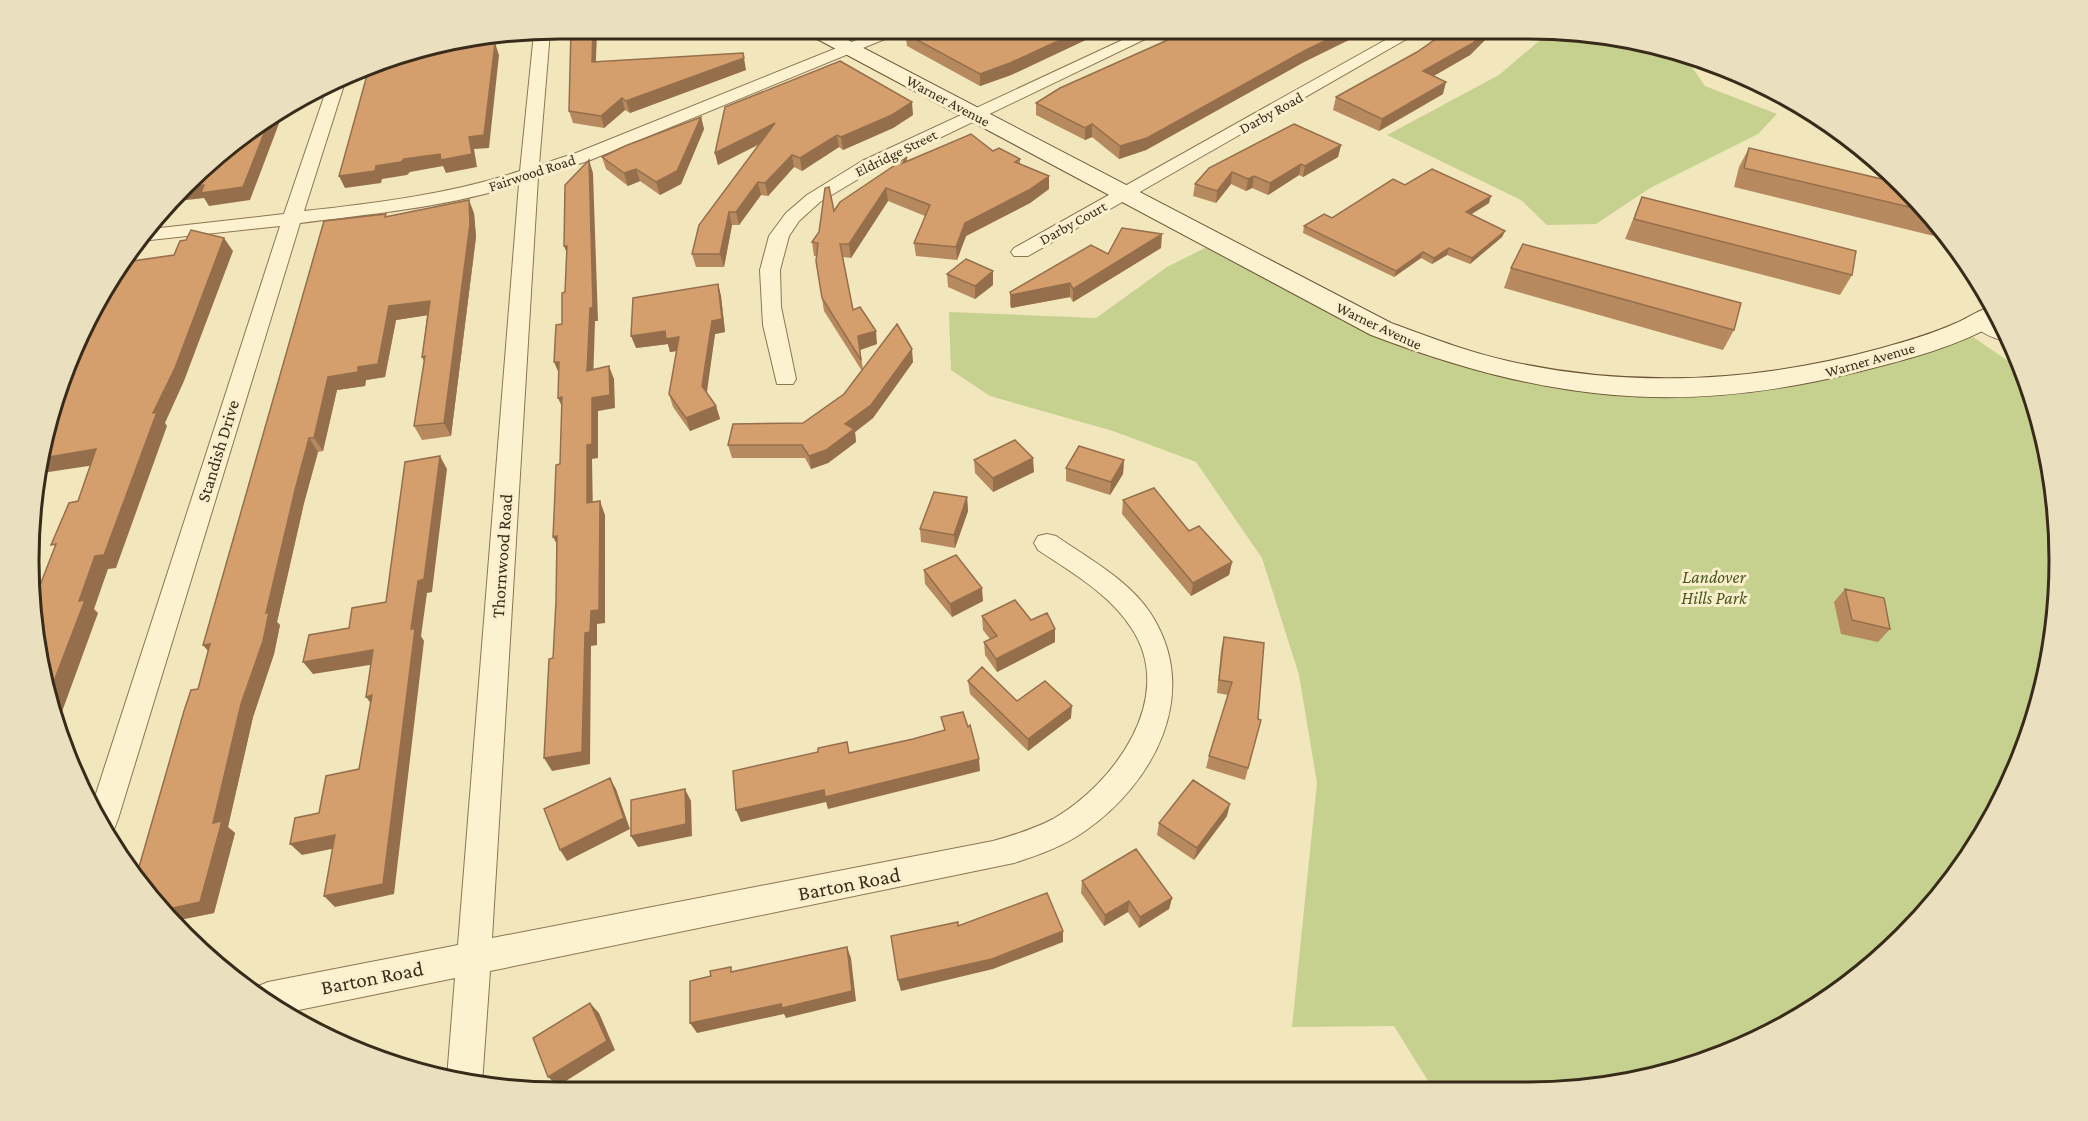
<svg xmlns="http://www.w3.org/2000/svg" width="2088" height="1121" viewBox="0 0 2088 1121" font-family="'Crimson Pro',serif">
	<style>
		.green { fill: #c6d18f }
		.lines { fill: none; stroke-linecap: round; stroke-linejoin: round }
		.street-casing { stroke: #8c7554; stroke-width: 2 }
		.secondary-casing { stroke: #6d5637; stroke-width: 2 }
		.street { fill: #fcf2d0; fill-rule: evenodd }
		.secondary { fill: #fcf2d0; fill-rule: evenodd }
		.wall { fill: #b7895e }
		.shaded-wall { fill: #956f4c }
		.building { fill: #d59f6d; stroke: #956f4c; stroke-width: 1.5 }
		.labels { text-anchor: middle; stroke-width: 6; stroke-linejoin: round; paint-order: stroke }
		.far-street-label { font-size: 15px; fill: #392b1a; stroke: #f9efcc }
		.street-label { font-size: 18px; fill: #392b1a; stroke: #f9efcc }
		.park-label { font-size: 18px; font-style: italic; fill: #46581e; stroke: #f9efcc }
		.near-street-label { font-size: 21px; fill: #392b1a; stroke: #f9efcc }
		.rim { fill: none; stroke: #392b1a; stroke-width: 3 }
	</style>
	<rect width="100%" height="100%" fill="#f2e6bc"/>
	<path class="green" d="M1552 30 1666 47 1683 54 1705 86 1777 114 1758 134 1650 188 1596 224 1547 225 1521 200 1387 135 1499 75Z
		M1215 243 1463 360 1671 389 1810 377 1963 330 2021 370 2041 422 2058 525 2055 630 2031 731 1988 826 1904 936 1823 1003 1699 1064 1597 1088 1433 1089 1394 1026 1292 1027 1317 783 1299 675 1262 558 1196 462 1113 431 990 396 951 370 949 312 1096 318 1167 267Z"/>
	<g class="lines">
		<g class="street-casing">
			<path id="street" d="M884 29H905L902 32 588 161 538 177 492 938 993 841C1014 835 1034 829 1053 819 1114 784 1177 698 1132 629 1110 594 1071 572 1038 550L1034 543 1038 536 1047 534 1056 536C1089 559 1129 580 1151 614 1202 693 1154 783 1085 831 1064 846 1039 855 1014 863L490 971 482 1084 447 1078 455 978 284 1013 256 987 268 982 458 945 519 184C449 207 373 214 300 223L118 819 114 829 110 830 93 803 280 226 141 241 151 229 284 214 326 91 342 82 344 85 304 211C377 203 450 194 520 171L534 33 550 32 539 165 576 153Z
				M1146 29H1166L875 169 820 202 799 221 789 236 780 270 781 307 796 379 793 384H777L763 325 760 270 769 236 786 213 807 195 862 161Z
				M1405 29H1424L1028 256H1014L1011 252 1014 248Z
				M1981 316 2005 326 2011 342C1999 341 1977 332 1971 322L1974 317Z"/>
		</g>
		<g class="secondary-casing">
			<path id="secondary" d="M803 29H827L1391 323C1429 337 1468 352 1508 361 1633 389 1758 382 1882 348 1907 341 1932 334 1956 323 1968 318 1980 309 1993 306L2002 321C1958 346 1910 359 1861 371 1680 417 1545 401 1371 335L806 33Z"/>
		</g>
		<use href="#street" class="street"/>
		<use href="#secondary" class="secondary"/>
	</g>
	<path class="wall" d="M571 29H597L596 62 746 70 630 113 625 110 604 128 573 123 569 111Z
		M611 29H639L622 34Z
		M900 29H1109L1011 75 980 86 907 46 906 38 901 35Z
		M1450 29 1495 30 1470 55 1433 76 1443 94 1379 131 1333 110 1336 97 1417 52Z
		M1507 30H1543L1534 38Z
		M1368 31 1304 62 1146 150 1119 159 1092 137 1085 140 1036 115V103Z
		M1747 81 1758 85H1751Z
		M913 115 893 128 843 150 839 147 802 171 794 167 768 196 761 195 739 225H732L724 267H696L692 254 758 145 718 165 715 153Z
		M701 117 704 129 681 184 660 195 640 181 628 186 606 169 602 157Z
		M1341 145 1338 157 1303 177 1299 175 1268 195 1252 188 1246 191 1231 184 1216 203 1193 196 1195 184 1209 168Z
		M1749 148 1899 183 1946 233 1942 238 1734 187 1739 167Z
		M993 151 1020 159V164L1049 189 1030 203 966 236 957 260 916 256 914 243 925 216 888 201 851 258 843 257 853 310 877 344 860 350 863 369 913 362 873 418 855 432 856 442 828 463 811 469 805 458H732L728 445 803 423 844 394 862 371 824 311 816 261V256H814L812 242 834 211 907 157V161Z
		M1405 185 1489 203 1471 214 1505 231 1502 237 1470 264 1447 255 1432 264 1421 258 1394 277 1303 233 1304 226 1332 218Z
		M1642 197 1852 275 1840 295 1625 239Z
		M474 213 476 237 451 436 422 440 414 426 424 362 422 357 427 315 396 320 385 377 366 380 365 386 337 390 323 451 318 452 304 503 277 622 280 625 274 654 253 717 228 827 235 833 214 913 179 920 178 926 161 912 198 689 208 651 203 645 387 217Z
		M1161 248 1073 302 1070 297 1011 308 1010 305V292L1108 254Z
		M1511 268 1734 330 1723 350 1504 288Z
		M993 271V285L975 299 948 287 947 274Z
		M718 284 721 296 725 332 715 334 706 393 716 406 720 419 690 431 673 407 669 394 677 351 670 352 668 344 636 348Z
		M974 460 1034 472 993 492 975 473Z
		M1124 460 1123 474 1110 495 1066 481V468Z
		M967 497 968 511 955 548 921 542 920 529Z
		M1123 500 1189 531 1232 562 1229 575 1191 596 1122 514Z
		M924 570 983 601 952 617 925 584Z
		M1845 589 1890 629 1878 642 1841 634 1834 602Z
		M982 616 1031 620 1055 629V642L997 672 985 655 984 642 990 639 983 630Z
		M1224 637 1258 719 1261 720 1245 780 1206 768 1209 756 1228 695 1217 693 1221 650Z
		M968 681 1017 701 1071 718 1028 751 970 694Z
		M1227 816 1194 860 1157 835 1159 823Z
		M1082 881 1172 898 1169 909 1139 928 1128 912 1104 926 1081 893Z"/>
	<path class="shaded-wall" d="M593 29H597L595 74 592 62Z
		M621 29H639L622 34Z
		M1084 29H1109L1011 75 980 86V74Z
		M1350 29H1370L1304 62 1146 150 1119 159 1120 146 1306 50Z
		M1487 30H1495L1470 55 1420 84 1423 71Z
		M1536 30H1543L1534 38Z
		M495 39 493 56 488 44 489 40Z
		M495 43 499 55 489 148 474 149 477 167 446 173 443 166 410 172 407 175 382 179 381 183 345 188 339 176 404 159 440 154 469 137Z
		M744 58 746 70 630 113 626 101Z
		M1446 82 1443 94 1379 131 1382 119Z
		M622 98 625 110 604 128 601 116Z
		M912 102 913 115 893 128 843 150 841 137Z
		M283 113 250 200 209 206 204 198 178 201 192 186 269 121Z
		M701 117 704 129 681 184 660 195 656 182Z
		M775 123 777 135 718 165 715 153Z
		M1092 124V137L1085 140V128Z
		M837 135 839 147 802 171 800 158Z
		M1341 145 1338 157 1303 177 1305 166Z
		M792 155 794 167 768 196 765 183Z
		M589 160 593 173 598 321H595L593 384 587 371Z
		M1301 164 1299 175 1268 195 1270 183Z
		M636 169 640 181 628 186 624 173Z
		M1232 172 1231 184 1216 203 1217 191Z
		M1049 176V189L1030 203 966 236 957 260 956 247 965 223Z
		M1254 176 1252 188 1246 191 1248 179Z
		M758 182 761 195 739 225 736 212Z
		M886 188 888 201 851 258 849 244Z
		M1491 196 1489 203 1464 219 1466 212Z
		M469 200 474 213 476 237 451 436 444 423Z
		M729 212 732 225 724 267 720 254Z
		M1505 231 1502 237 1470 264 1472 258Z
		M1162 234 1161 248 1073 302V289Z
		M224 238 233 251 184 381 165 423 167 426 116 568 108 569 94 609 98 613 59 720 51 689 79 601 95 556 153 413Z
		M564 246H567L569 259Z
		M1449 248 1447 255 1432 264 1434 258Z
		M130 252 138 263 125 262 127 256Z
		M1423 252 1421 258 1394 277 1396 271Z
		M993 271V285L975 299V286Z
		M1070 283V297L1011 308V295Z
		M718 284 721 296 725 332 715 334 706 399 702 386Z
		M430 301 436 314 396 320 385 377 366 380 365 386 337 390 323 451 314 438 328 377 358 367 389 306Z
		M665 331 679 337 683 350 670 352 668 344 636 348 631 336Z
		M876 331 877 344 860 350 863 373 858 336Z
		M912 349 913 362 873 418 855 432 856 442 828 463 811 469 809 456 845 424Z
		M554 362H559L560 376Z
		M609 366 614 379 615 408 598 411V458L592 459 593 517 587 503V445L592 398Z
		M562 397 564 411 558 398Z
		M716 406 720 419 690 431 686 418Z
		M309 438 318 452 304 503 277 622 280 625 274 654 253 717 228 827 235 833 214 913 179 920 178 926 164 914 165 910 213 823 241 704 266 613 295 490Z
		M96 449 108 463 42 473 43 458Z
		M440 456 447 469 432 592 427 593 421 636 424 641 394 894 335 907 324 896 411 629 418 581Z
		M1033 458 1034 472 993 492V478Z
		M1124 460 1123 474 1110 495 1111 482Z
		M967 497 968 511 955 548 954 535Z
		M600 501 605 515V623L597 624V645L591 646 590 764 552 771 544 758 591 611Z
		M557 536 560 550 553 537Z
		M1232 562 1229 575 1191 596 1193 583Z
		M982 588 983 601 952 617 950 604Z
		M1055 629V642L997 672 996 659Z
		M210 644 215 658 203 645Z
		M373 650 382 663 313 674 303 662Z
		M372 695 375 709 366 697Z
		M1072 706 1071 718 1028 751V739Z
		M979 759 980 771 828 809 826 802 741 822 736 810 824 790Z
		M610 778 616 789 630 829 567 861 560 850Z
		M685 789 691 801 692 836 638 847 631 836Z
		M1230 804 1227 816 1194 860 1197 848Z
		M335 835 346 846 302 855 290 844Z
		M1172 898 1169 909 1139 928 1140 917Z
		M1129 901 1128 912 1104 926 1105 915Z
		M1063 931V942L993 969 901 991 898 980Z
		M847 947 851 958 856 1001 786 1018 784 1014 697 1033 690 1023Z
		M590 1003 599 1013 615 1050 558 1086 548 1077Z"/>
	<path class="building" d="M571 29H593L592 62 743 53 744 58 626 101 622 98 601 116 569 111Z
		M911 29H1084L1010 63 980 74 906 34 915 31Z
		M1189 29H1350L1306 50 1147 138 1120 146 1092 124 1085 128 1036 103 1060 88 1161 43Z
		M1450 29 1487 30 1473 43 1423 71 1446 82 1382 119 1336 97 1417 52Z
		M489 40 488 44 495 43 484 135 469 137 472 154 441 160 440 154 404 159 401 162 376 166 375 171 339 176 369 68 389 57Z
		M840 61 912 102 892 115 841 137 837 135 800 158 792 155 765 183 758 182 736 212H729L720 254H692L699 225 775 123 715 153 725 107Z
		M701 117 677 171 656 182 636 169 624 173 602 157 625 146Z
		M269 121 243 187 201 193 204 185 192 186 236 139Z
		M1294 124 1341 145 1305 166 1301 164 1270 183 1254 176 1248 179 1232 172 1217 191 1195 184 1209 168Z
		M971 134 993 151 999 148 1020 159 1015 162 1049 176 1029 190 965 223 956 247 914 243 930 205 886 188 849 244H840L853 310 860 307 876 331 858 336 861 360 822 298 816 261 818 243 812 242 819 232 825 188 829 187 834 211 840 202 907 157 903 163Z
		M1749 148 1899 183 1926 211 1744 168Z
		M589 160 593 307 590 308 587 371 609 366 610 395 592 398V444L587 445V503L600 501 599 610 591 611 590 632 585 633 582 752 544 758 549 659 553 658 556 601 557 536 553 537 555 492 556 465 560 464 562 397 558 398 559 362H554L556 325 562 324V293L565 292 567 246H564L565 185Z
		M1432 169 1491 196 1466 212 1505 231 1472 258 1449 248 1434 258 1423 252 1396 271 1304 226 1324 214 1332 218 1393 179 1405 185Z
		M1642 197 1856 251 1852 275 1634 219Z
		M469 200 470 224 444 423 414 426 425 356 422 357 430 301 389 306 378 364 358 367V372L328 377 314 438H309L295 490 266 613 269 612 263 641 241 704 213 823 222 821 200 902 165 910 164 914 161 912 137 874 184 711 191 690 198 689 210 644 203 645 324 221 386 214 385 217Z
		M1122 228 1162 234 1073 289 1070 283 1011 295 1010 292 1091 245 1108 254Z
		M191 230 224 238 175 368 153 413 157 412 104 555 95 556 79 601 85 600 51 689 32 606 56 544 51 545 69 503 78 501 96 449 43 458 47 423 118 265 127 256 125 262 174 255 180 241 186 240Z
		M1523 244 1741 303 1734 330 1511 268Z
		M966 259 993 271 975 286 947 274Z
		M718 284 722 319 712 321 702 386 716 406 686 418 669 394 679 337 666 339 665 331 631 336 633 298Z
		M897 324 912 349 871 405 845 424 854 429 826 450 809 456 802 445H728L733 424 803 423 844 394Z
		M1015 440 1033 458 993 478 974 460Z
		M1079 446 1124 460 1111 482 1066 468Z
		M440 456 424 579 418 581 411 629H415L383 884 324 896 335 835 290 844 295 818 319 813 326 776 359 769 372 695 366 697 373 650 303 662 309 635 349 628 352 608 386 602 405 462Z
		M1154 488 1189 531 1199 526 1232 562 1193 583 1123 500Z
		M934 492 967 497 954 535 920 529Z
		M956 555 982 588 950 604 924 570Z
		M1845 589 1884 598 1890 629 1852 620Z
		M1015 600 1031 620 1047 613 1055 629 996 659 984 642 997 636 982 616Z
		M1224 637 1264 643 1258 719 1261 720 1248 768 1209 756 1232 682 1219 680Z
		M982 667 1017 701 1045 681 1072 706 1028 739 968 681Z
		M963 712 968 727 970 725 979 759 825 797 824 790 736 810 733 771 818 752V748L847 742 849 753 913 739 945 730 941 717Z
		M610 778 624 818 560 850 544 809Z
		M1193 780 1230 804 1197 848 1159 823Z
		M685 789 686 824 631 836V800Z
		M1136 849 1172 898 1140 917 1129 901 1105 915 1082 881Z
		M1047 893 1063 931 992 959 898 980 891 936 958 922V926Z
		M847 947 852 991 782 1008 781 1004 690 1023V981L711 976 710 971 731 967V972Z
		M590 1003 607 1041 548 1077 533 1038Z"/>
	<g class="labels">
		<g class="far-street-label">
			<text transform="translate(948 101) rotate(28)" y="5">Warner Avenue</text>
			<text transform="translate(1271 113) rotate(-29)" y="5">Darby Road</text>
			<text transform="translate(896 153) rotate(-26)" y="5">Eldridge Street</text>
			<text transform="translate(532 173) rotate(-18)" y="5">Fairwood Road</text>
			<text transform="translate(1073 223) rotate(-29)" y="5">Darby Court</text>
			<text transform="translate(1379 326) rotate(25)" y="5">Warner Avenue</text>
			<text transform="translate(1870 360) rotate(-16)" y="5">Warner Avenue</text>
		</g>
		<g class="street-label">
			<text transform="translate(218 451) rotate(-73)" y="6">Standish Drive</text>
			<text transform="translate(502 556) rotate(-86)" y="6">Thornwood Road</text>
		</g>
		<g class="park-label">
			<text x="1714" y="583">Landover<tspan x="1714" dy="21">Hills Park</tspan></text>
		</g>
		<g class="near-street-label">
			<text transform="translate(849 884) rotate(-11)" y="7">Barton Road</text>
			<text transform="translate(372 978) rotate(-11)" y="7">Barton Road</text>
		</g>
	</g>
	<path d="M0 0H2088V1121H0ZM560 39H1528A521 521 0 0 1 2049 560V561A521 521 0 0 1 1528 1082H560A521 521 0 0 1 39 561V560A521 521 0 0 1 560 39Z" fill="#eadfbe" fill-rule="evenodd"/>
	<path class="rim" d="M560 39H1528A521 521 0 0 1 2049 560V561A521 521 0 0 1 1528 1082H560A521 521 0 0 1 39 561V560A521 521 0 0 1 560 39Z"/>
</svg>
